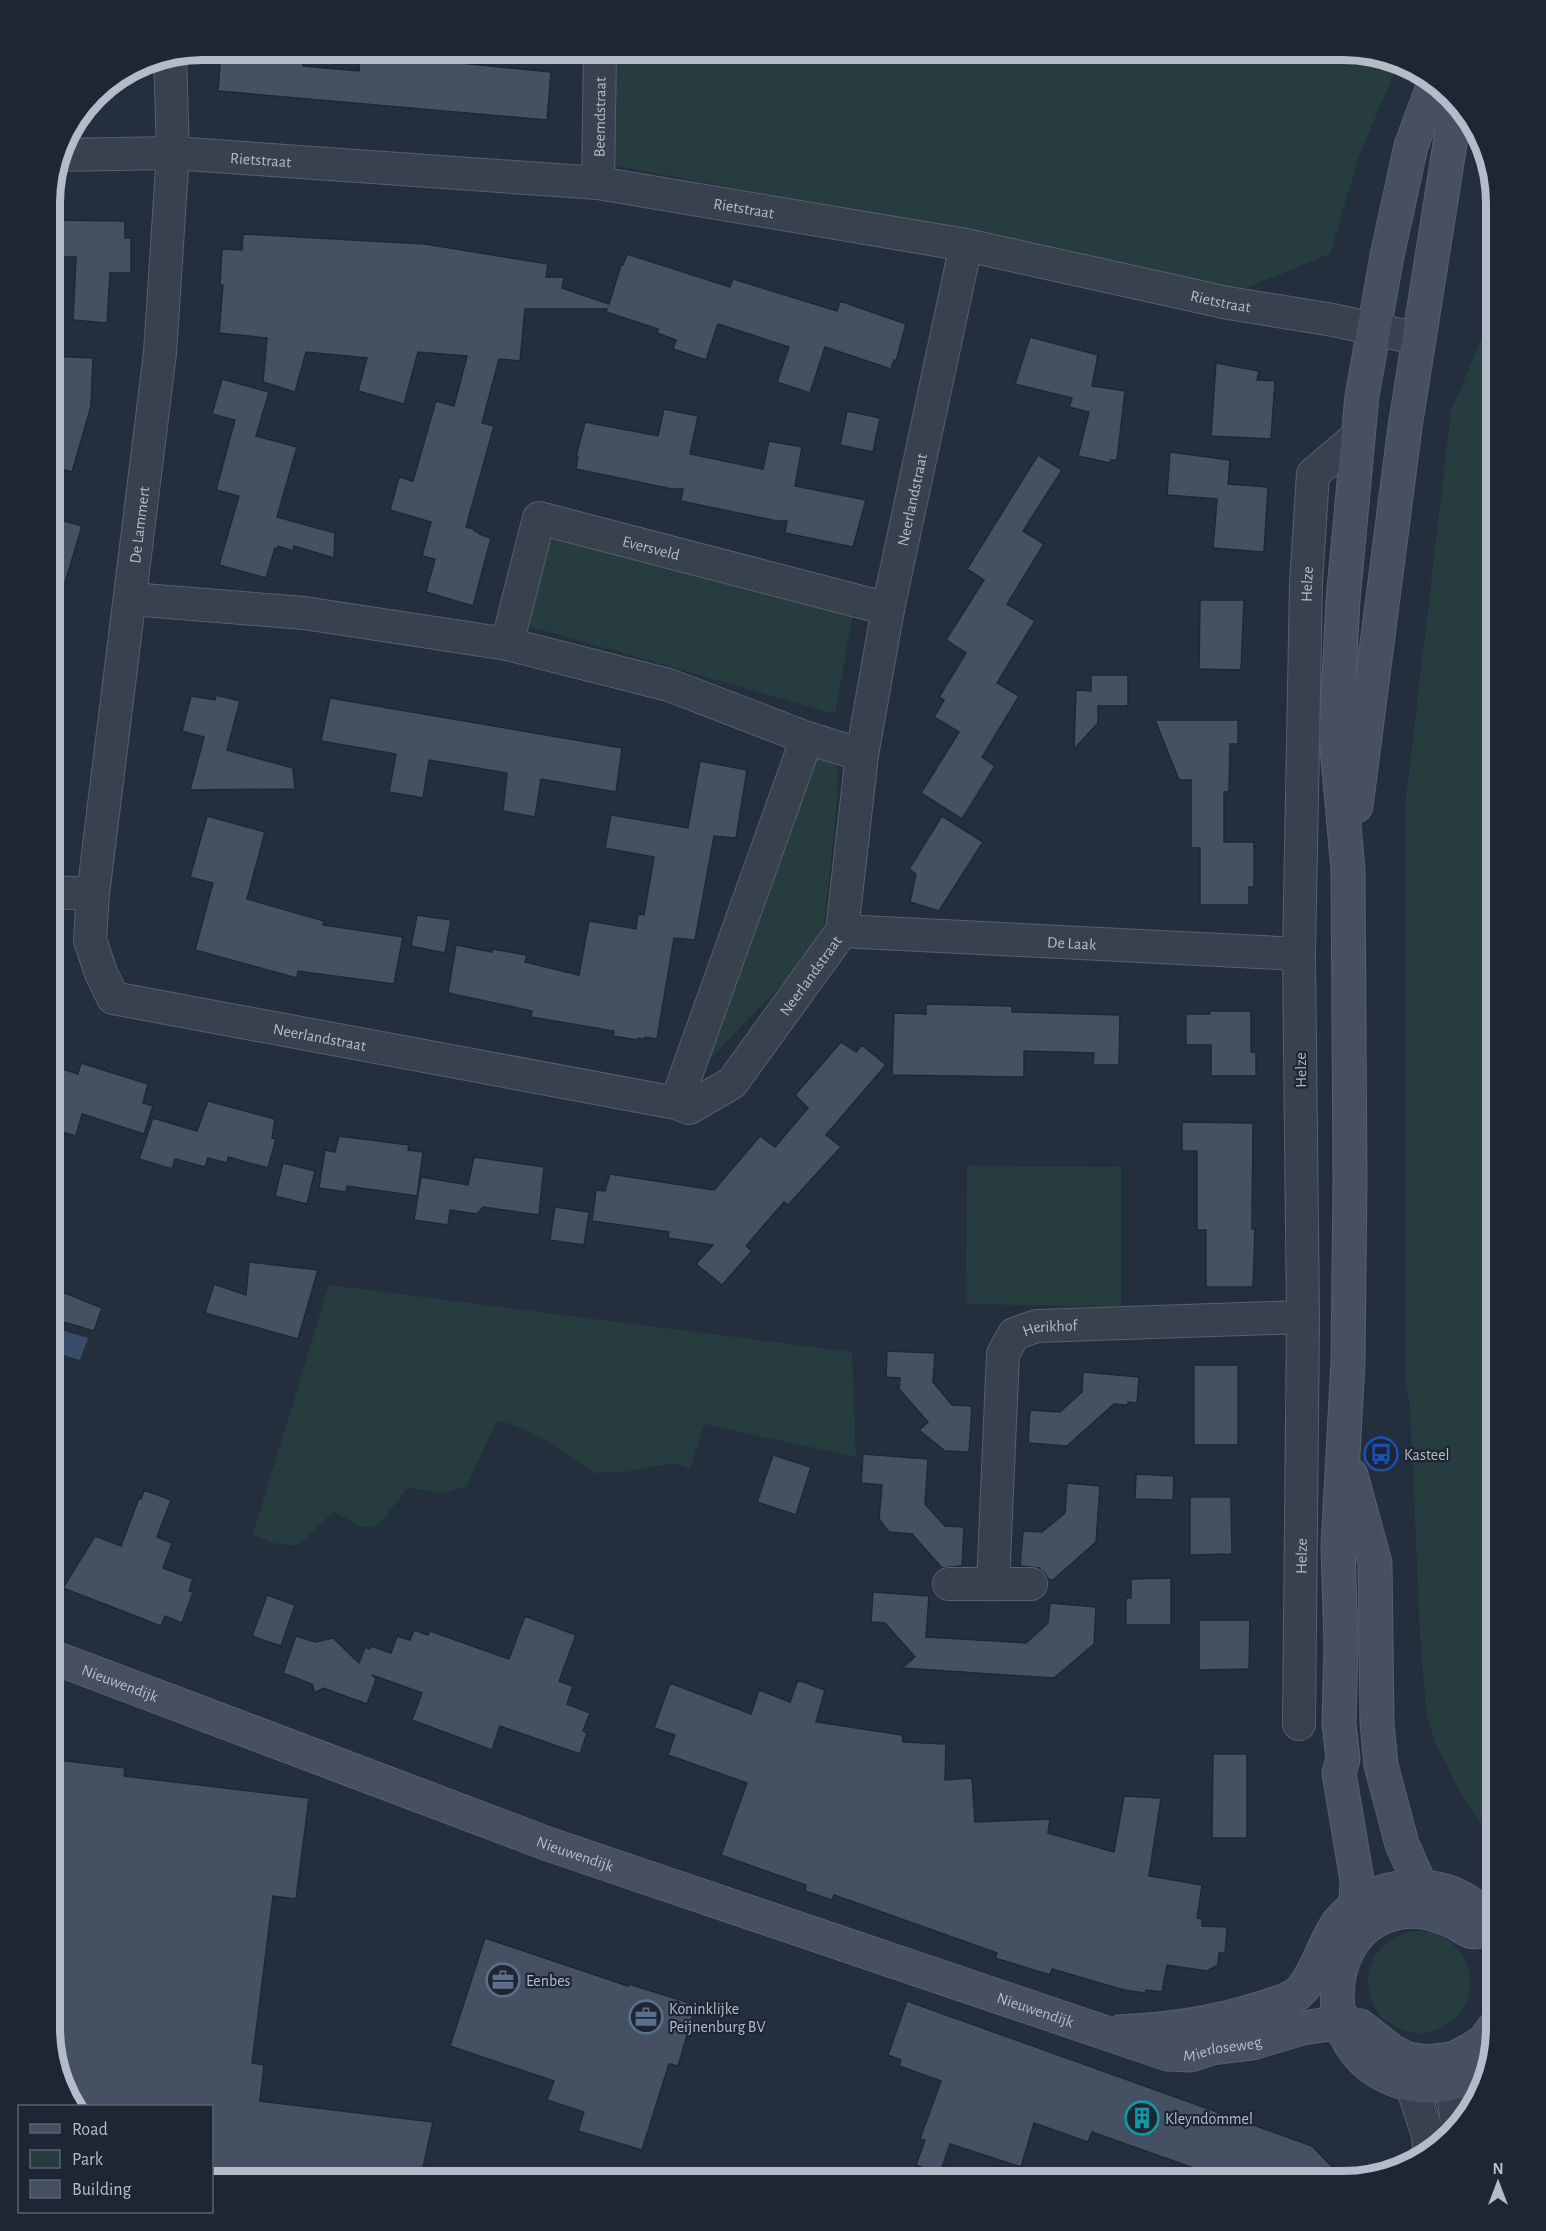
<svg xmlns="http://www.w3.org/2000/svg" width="1546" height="2231" viewBox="0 0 1546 2231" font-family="'Alegreya Sans',sans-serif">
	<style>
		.green { fill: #263c3f }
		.water { fill: #394c67 }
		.building { fill: #455162; stroke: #1f2835; stroke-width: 1.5 }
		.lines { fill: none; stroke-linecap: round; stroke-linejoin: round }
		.street-casing { stroke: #565f6c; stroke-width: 34 }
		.secondary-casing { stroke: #565f6c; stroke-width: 35 }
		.street { stroke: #38414e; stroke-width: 32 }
		.secondary { stroke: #465061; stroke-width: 33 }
		.labels { text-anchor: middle; stroke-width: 4.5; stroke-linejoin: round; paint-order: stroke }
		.street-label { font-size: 16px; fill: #b4bcc9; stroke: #1d2633 }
		.poi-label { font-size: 16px; fill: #b4bcc9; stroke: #1d2633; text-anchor: start }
		.rim { fill: none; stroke: #b4bcc9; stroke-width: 8 }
	</style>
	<rect width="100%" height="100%" fill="#242f3e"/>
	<path class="green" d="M612 50H1353L1398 64 1359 156 1330 254 1238 291 1008 241 608 164Z
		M1496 224V1828L1480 1822 1458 1788 1435 1743 1426 1712 1420 1635 1410 1407 1406 1382V799L1451 411 1486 328 1483 325Z
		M557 539 853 613 835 714 525 625 545 545Z
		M817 751 836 759 838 767 836 814 822 943 696 1073Z
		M967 1166 1121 1167V1307L966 1304Z
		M329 1285 852 1352 856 1457 704 1424 690 1469 674 1463 625 1472 594 1473 549 1442 524 1429 497 1420 467 1486 446 1493 410 1488 405 1490C378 1525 379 1542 334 1511L299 1545C281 1546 269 1543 253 1534Z
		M1368 1982a51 51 0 1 1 102 0a51 51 0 1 1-102 0Z"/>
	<path class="water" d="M50 1327 88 1338 80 1360 50 1351Z"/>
	<path class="building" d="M221 50H304L303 66 359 71 360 53 551 72 547 120 218 91Z
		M50 220 125 221V238H131V273H110L107 323 73 320 76 257H50Z
		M243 234 425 244 548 264 546 277H564L562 288 609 304 621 265H623L627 254 730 287 733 279 837 311 840 301 906 324 896 361 894 360 891 369 825 347 810 393 777 382 789 347 718 324 706 360 673 349 676 340 657 333 658 329 606 312 607 309H525L520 361 499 359 482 423 494 426 466 527 474 529V531L480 533 479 534 491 538 473 606 426 592 435 559 422 556 431 522 390 510 399 477 413 481 436 401 454 406 467 356 418 352 404 404 358 391 367 358 306 352 295 392 263 382 267 338 219 333 223 285H220L222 249 242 250Z
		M1030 337 1098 355 1092 386 1125 391 1117 460H1111L1110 463 1078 456 1089 412 1069 407 1072 398 1015 384Z
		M50 356 93 358 91 406 72 472 50 466Z
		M1216 363 1259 371 1257 380 1275 381 1271 439 1211 436Z
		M222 379 269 392 256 436 297 447 277 517 335 533 334 558 294 546 293 551 278 546V549L275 548 266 578 219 565 239 496 216 490 235 420 212 414Z
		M664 409 698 416 690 454 763 469 769 441 802 447 795 486 866 500 853 547 785 533 787 521H777L681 501 683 489H672L576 469 578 457H576L585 422 658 436Z
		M847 411 880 418 873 452 840 445Z
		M1170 452 1230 460 1228 484 1268 487 1264 552 1213 548 1217 499 1167 495Z
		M1038 455 1062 470 1023 531 1044 544 1007 604 1035 621 997 683 1019 696 982 757 995 766 962 819 921 793 959 732 934 717 944 700 939 697 966 653 946 640 984 580 967 569Z
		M50 517 82 526 56 613 50 612Z
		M1200 600H1244L1241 670 1199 669Z
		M1091 675H1128V706H1098V723L1074 749 1076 690 1091 691Z
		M216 695 240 701 227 750 293 768 295 789 190 790 204 737 182 731 191 696 215 700Z
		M330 698 622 748 616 792 541 779 535 817 503 811 507 773 429 760 423 798 389 792 396 754 321 741Z
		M1155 720H1238V744H1230L1229 792H1224V842H1254V887H1249V905H1200V848H1191V780H1179Z
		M700 761 747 770 736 838 714 836 695 940 674 938 657 1039 645 1037 644 1039 638 1038 637 1040 613 1036 614 1031 531 1017 532 1011 448 993 456 945 492 952V949L527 955 525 962 579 975 589 921 636 929 638 914 644 915 654 857 605 848 611 815 688 828Z
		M207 816 265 832 247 899 324 921 323 925 403 937 394 984 298 971 297 978 195 950 213 883 190 877Z
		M942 816 983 842 939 911 910 902 916 874 909 869Z
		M417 915 451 920 445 953 411 946Z
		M926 1004 1012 1006V1012L1120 1015 1119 1065H1093L1094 1053 1024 1051V1077L892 1075 894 1013 926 1014Z
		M1210 1011H1251V1052H1256V1076H1211V1045H1186V1014H1210Z
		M841 1042 856 1052 862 1045 886 1065 826 1135 841 1147 788 1205 784 1202 746 1246 752 1251 722 1285 696 1264 713 1245 668 1238 669 1232 592 1221 596 1190 605 1191 610 1174 714 1190 760 1136 775 1147 808 1108 795 1095Z
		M81 1063 148 1084 143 1103 153 1106 144 1134 82 1114 76 1136 50 1129V1065L78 1074Z
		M208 1101 275 1119 272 1138 276 1139 268 1168 228 1157 227 1163 208 1158 205 1167 175 1159 172 1169 139 1159 153 1118 197 1131Z
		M1182 1122 1253 1123 1252 1229H1255L1253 1287H1206V1230H1197V1151H1182Z
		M339 1136 409 1145 408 1150 423 1152 417 1196 347 1186 346 1192 319 1188 325 1150 335 1152Z
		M474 1157 544 1167 539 1215 483 1207 477 1214 450 1210 448 1225 414 1220 421 1177 468 1185Z
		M283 1163 315 1171 307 1204 275 1196Z
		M555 1207 589 1212 584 1245 550 1240Z
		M249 1262 318 1270 298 1339 205 1313 214 1284 246 1295Z
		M50 1287 102 1308 94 1331 50 1318Z
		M887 1351 935 1353 933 1382 952 1405 972 1406 969 1452 945 1451 919 1430 928 1422 899 1389 900 1378 886 1377Z
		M1194 1365H1238V1445H1194Z
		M1083 1372 1139 1377 1137 1403 1128 1402V1405L1114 1404 1067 1446 1028 1443 1030 1410 1060 1412 1082 1392Z
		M863 1454 928 1459 925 1504 945 1526 964 1527 962 1566 942 1568 912 1534 889 1532 879 1519 882 1485 861 1483Z
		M773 1455 811 1467 796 1515 757 1502Z
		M1136 1474 1174 1476 1173 1500 1135 1499Z
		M1067 1483 1100 1486 1096 1542 1053 1580 1048 1579 1046 1575 1039 1568 1020 1566 1023 1531 1042 1532 1065 1513Z
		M144 1490 171 1500 157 1537 172 1543 163 1568 193 1579 189 1591 193 1592 182 1623 165 1616 161 1626 63 1588 95 1536 121 1546 139 1498 141 1499Z
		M1190 1497H1231L1232 1554 1190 1555Z
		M1171 1578V1625H1126V1598H1131V1579Z
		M873 1592 929 1596 926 1637 996 1641 1026 1643 1048 1623 1050 1603 1096 1607 1094 1644 1054 1678 902 1668 915 1657 885 1623 871 1622Z
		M267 1595 295 1605 281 1646 252 1636Z
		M525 1616 576 1635 559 1681 573 1686 567 1704 590 1713 583 1731 587 1733 580 1754 500 1726 492 1750 412 1720 422 1693 372 1675 376 1679 367 1704 323 1688 315 1693 312 1684 283 1673 296 1636 315 1642 333 1638 359 1663 365 1647 370 1649 371 1646 391 1653 397 1636 410 1640 414 1630 428 1635 430 1631 509 1659Z
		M1199 1620H1250L1249 1669 1199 1670Z
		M798 1680 825 1690 816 1722 902 1735 903 1742 946 1744 945 1780 972 1778 975 1822 1050 1819 1048 1833 1114 1852 1124 1796 1161 1798 1149 1876 1202 1885 1197 1918 1202 1919V1926L1227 1927 1225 1953H1219L1218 1965 1207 1971 1167 1965 1162 1992 1146 1990 1145 1993 1124 1990 1052 1969 1050 1975 995 1958 997 1953 834 1895 832 1900 805 1891 806 1885 721 1855 747 1783 668 1755 675 1735 654 1728 670 1683 751 1714 759 1690 790 1702Z
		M1213 1754H1247V1838H1212Z
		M50 1759 125 1768 124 1776 309 1798 296 1899 273 1896 252 2063 264 2065 260 2101 433 2122 420 2181H212V2106H72L70 2105 50 2028Z
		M485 1938 628 1986 629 1984 696 2005 678 2066 669 2064 642 2150 578 2131 584 2112 547 2100 554 2081 450 2046Z
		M907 2001 1312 2146 1346 2181H1230L1092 2132 1088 2142 1034 2123 1021 2167 950 2144 940 2174 916 2165 925 2140 920 2139 941 2081 899 2066 901 2060 888 2055Z"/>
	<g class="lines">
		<g class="street-casing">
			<g id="street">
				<path id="s1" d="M59 155 173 153 598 183 966 245 1228 303 1333 320 1419 339"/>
				<path id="s2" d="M598 183 600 50"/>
				<path d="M131 599 304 613 507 644 669 685 807 738"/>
				<path id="s3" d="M507 644 539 518 888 609"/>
				<path id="s4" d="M50 892 93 894 90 940 101 973 113 998 676 1103 689 1108 732 1083 842 931 862 755 888 609 966 245"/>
				<path id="s5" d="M93 894 160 353 173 153 170 56"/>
				<path id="s6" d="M842 931 1299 954"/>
				<path d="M676 1103 807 738 862 755"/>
				<path d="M949 1584H1031"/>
				<path id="s7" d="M993 1584 1003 1354 1014 1334 1037 1326 1303 1317"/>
				<path id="s8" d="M1299 1724 1303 1317 1299 954 1306 583 1313 474 1358 436"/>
				<path d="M1452 2083 1457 2124"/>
				<path d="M1412 2086 1428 2135 1429 2152"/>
			</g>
		</g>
		<g class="secondary-casing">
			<g id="secondary">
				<path d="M1356 806 1405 427 1456 106"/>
				<path d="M1351 1475 1375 1563 1377 1723 1381 1765 1402 1844 1421 1887"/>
				<path id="s9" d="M50 1656 548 1844 1168 2054 1191 2055 1212 2048 1252 2043 1302 2028 1342 2022 1360 2026 1393 2052 1408 2059 1427 2062 1453 2059 1472 2049 1484 2041 1496 2025"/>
				<path d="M1356 1906 1357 1880 1339 1773 1343 1759 1339 1724 1341 1645 1338 1546 1348 1362 1350 1180 1348 870 1336 737 1343 600 1362 396 1387 256 1411 146 1434 84"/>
				<path d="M1120 2032C1170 2029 1211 2024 1259 2009 1271 2005 1287 2001 1297 1994 1314 1981 1324 1942 1338 1923 1368 1884 1430 1875 1470 1903 1482 1911 1489 1922 1496 1934"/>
				<path d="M1486 2067C1444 2099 1378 2090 1350 2043 1326 2004 1336 1940 1379 1919 1405 1907 1429 1910 1454 1922 1461 1925 1466 1931 1474 1932 1481 1932 1490 1929 1496 1927"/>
			</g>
		</g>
		<use href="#street" class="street"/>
		<use href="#secondary" class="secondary"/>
	</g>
	<defs>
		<g id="bus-ring" transform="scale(1.725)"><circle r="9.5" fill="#1d2633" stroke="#1a4fb4" stroke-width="1.5"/><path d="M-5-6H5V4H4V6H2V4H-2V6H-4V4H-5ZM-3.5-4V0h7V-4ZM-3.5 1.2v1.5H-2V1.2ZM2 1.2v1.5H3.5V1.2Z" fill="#1a4fb4"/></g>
		<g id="office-ring" transform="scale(1.725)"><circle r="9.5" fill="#1d2633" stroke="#5c6f8a" stroke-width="1.5"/><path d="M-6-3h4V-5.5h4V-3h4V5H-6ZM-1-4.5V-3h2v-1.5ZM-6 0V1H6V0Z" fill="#5c6f8a"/></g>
		<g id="building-ring" transform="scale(1.725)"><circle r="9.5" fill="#1d2633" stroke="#0f9aa8" stroke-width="1.5"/><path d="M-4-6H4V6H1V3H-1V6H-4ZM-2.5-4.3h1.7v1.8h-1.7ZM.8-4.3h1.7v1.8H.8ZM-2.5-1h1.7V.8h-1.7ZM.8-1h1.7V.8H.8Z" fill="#0f9aa8"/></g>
	</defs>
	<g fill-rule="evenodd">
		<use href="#bus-ring" x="1381" y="1454"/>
		<use href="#office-ring" x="503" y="1980"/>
		<use href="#office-ring" x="646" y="2017"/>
		<use href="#building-ring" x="1142" y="2118"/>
	</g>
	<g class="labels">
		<g class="street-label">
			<text dy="6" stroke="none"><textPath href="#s2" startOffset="66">Beemdstraat</textPath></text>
			<text dy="6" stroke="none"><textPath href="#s1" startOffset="202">Rietstraat</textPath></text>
			<text dy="6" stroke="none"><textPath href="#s1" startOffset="688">Rietstraat</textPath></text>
			<text dy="6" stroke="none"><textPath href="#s1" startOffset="1174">Rietstraat</textPath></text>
			<text dy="6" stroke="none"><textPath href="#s4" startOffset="1413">Neerlandstraat</textPath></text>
			<text dy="6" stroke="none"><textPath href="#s5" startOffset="372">De Lammert</textPath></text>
			<text dy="6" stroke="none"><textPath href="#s3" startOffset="246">Eversveld</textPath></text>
			<text dy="6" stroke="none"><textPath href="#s8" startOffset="1140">Helze</textPath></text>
			<text dy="6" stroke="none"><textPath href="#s6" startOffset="230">De Laak</textPath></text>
			<text dy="6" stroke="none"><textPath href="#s4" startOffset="921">Neerlandstraat</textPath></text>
			<text dy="6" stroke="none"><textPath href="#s4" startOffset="362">Neerlandstraat</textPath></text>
			<text transform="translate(1300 1070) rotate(-91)" y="6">Helze</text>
			<text dy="6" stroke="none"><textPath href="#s7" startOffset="290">Herikhof</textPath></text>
			<text dy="6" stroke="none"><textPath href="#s8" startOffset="168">Helze</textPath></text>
			<text dy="6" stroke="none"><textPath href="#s9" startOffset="75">Nieuwendijk</textPath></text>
			<text dy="6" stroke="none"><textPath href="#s9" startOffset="561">Nieuwendijk</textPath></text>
			<text dy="6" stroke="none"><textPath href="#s9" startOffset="1047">Nieuwendijk</textPath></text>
			<text dy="6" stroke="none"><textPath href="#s9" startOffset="1242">Mierloseweg</textPath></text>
		</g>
		<g class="poi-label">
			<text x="1404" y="1460">Kasteel</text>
			<text x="526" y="1986">Eenbes</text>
			<text x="669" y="2014">Koninklijke<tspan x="669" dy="18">Peijnenburg BV</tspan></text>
			<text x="1165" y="2124">Kleyndommel</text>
		</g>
	</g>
	<path d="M0 0H1546V2231H0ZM203 60H1343A143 143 0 0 1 1486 203V2028A143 143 0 0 1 1343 2171H203A143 143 0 0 1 60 2028V203A143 143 0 0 1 203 60Z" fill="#1d2633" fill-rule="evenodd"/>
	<path class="rim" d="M203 60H1343A143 143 0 0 1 1486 203V2028A143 143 0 0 1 1343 2171H203A143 143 0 0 1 60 2028V203A143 143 0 0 1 203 60Z"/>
	<rect x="18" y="2105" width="195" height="108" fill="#1d2633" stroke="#59626f" stroke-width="1.5"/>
	<rect x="30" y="2124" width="30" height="9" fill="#465061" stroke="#59626f" stroke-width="1.5"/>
	<text x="72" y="2135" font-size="18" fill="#b4bcc9">Road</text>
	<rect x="30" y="2150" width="30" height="18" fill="#263c3f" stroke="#59626f" stroke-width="1.5"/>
	<text x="72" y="2165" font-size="18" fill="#b4bcc9">Park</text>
	<rect x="30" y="2180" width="30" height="18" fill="#455162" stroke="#59626f" stroke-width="1.5"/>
	<text x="72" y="2195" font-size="18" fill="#b4bcc9">Building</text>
	<g transform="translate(1498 2183)" stroke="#1d2633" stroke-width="4.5" paint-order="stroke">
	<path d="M0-4.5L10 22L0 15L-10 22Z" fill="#b4bcc9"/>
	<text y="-9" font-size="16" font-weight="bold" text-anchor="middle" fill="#b4bcc9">N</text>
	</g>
</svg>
